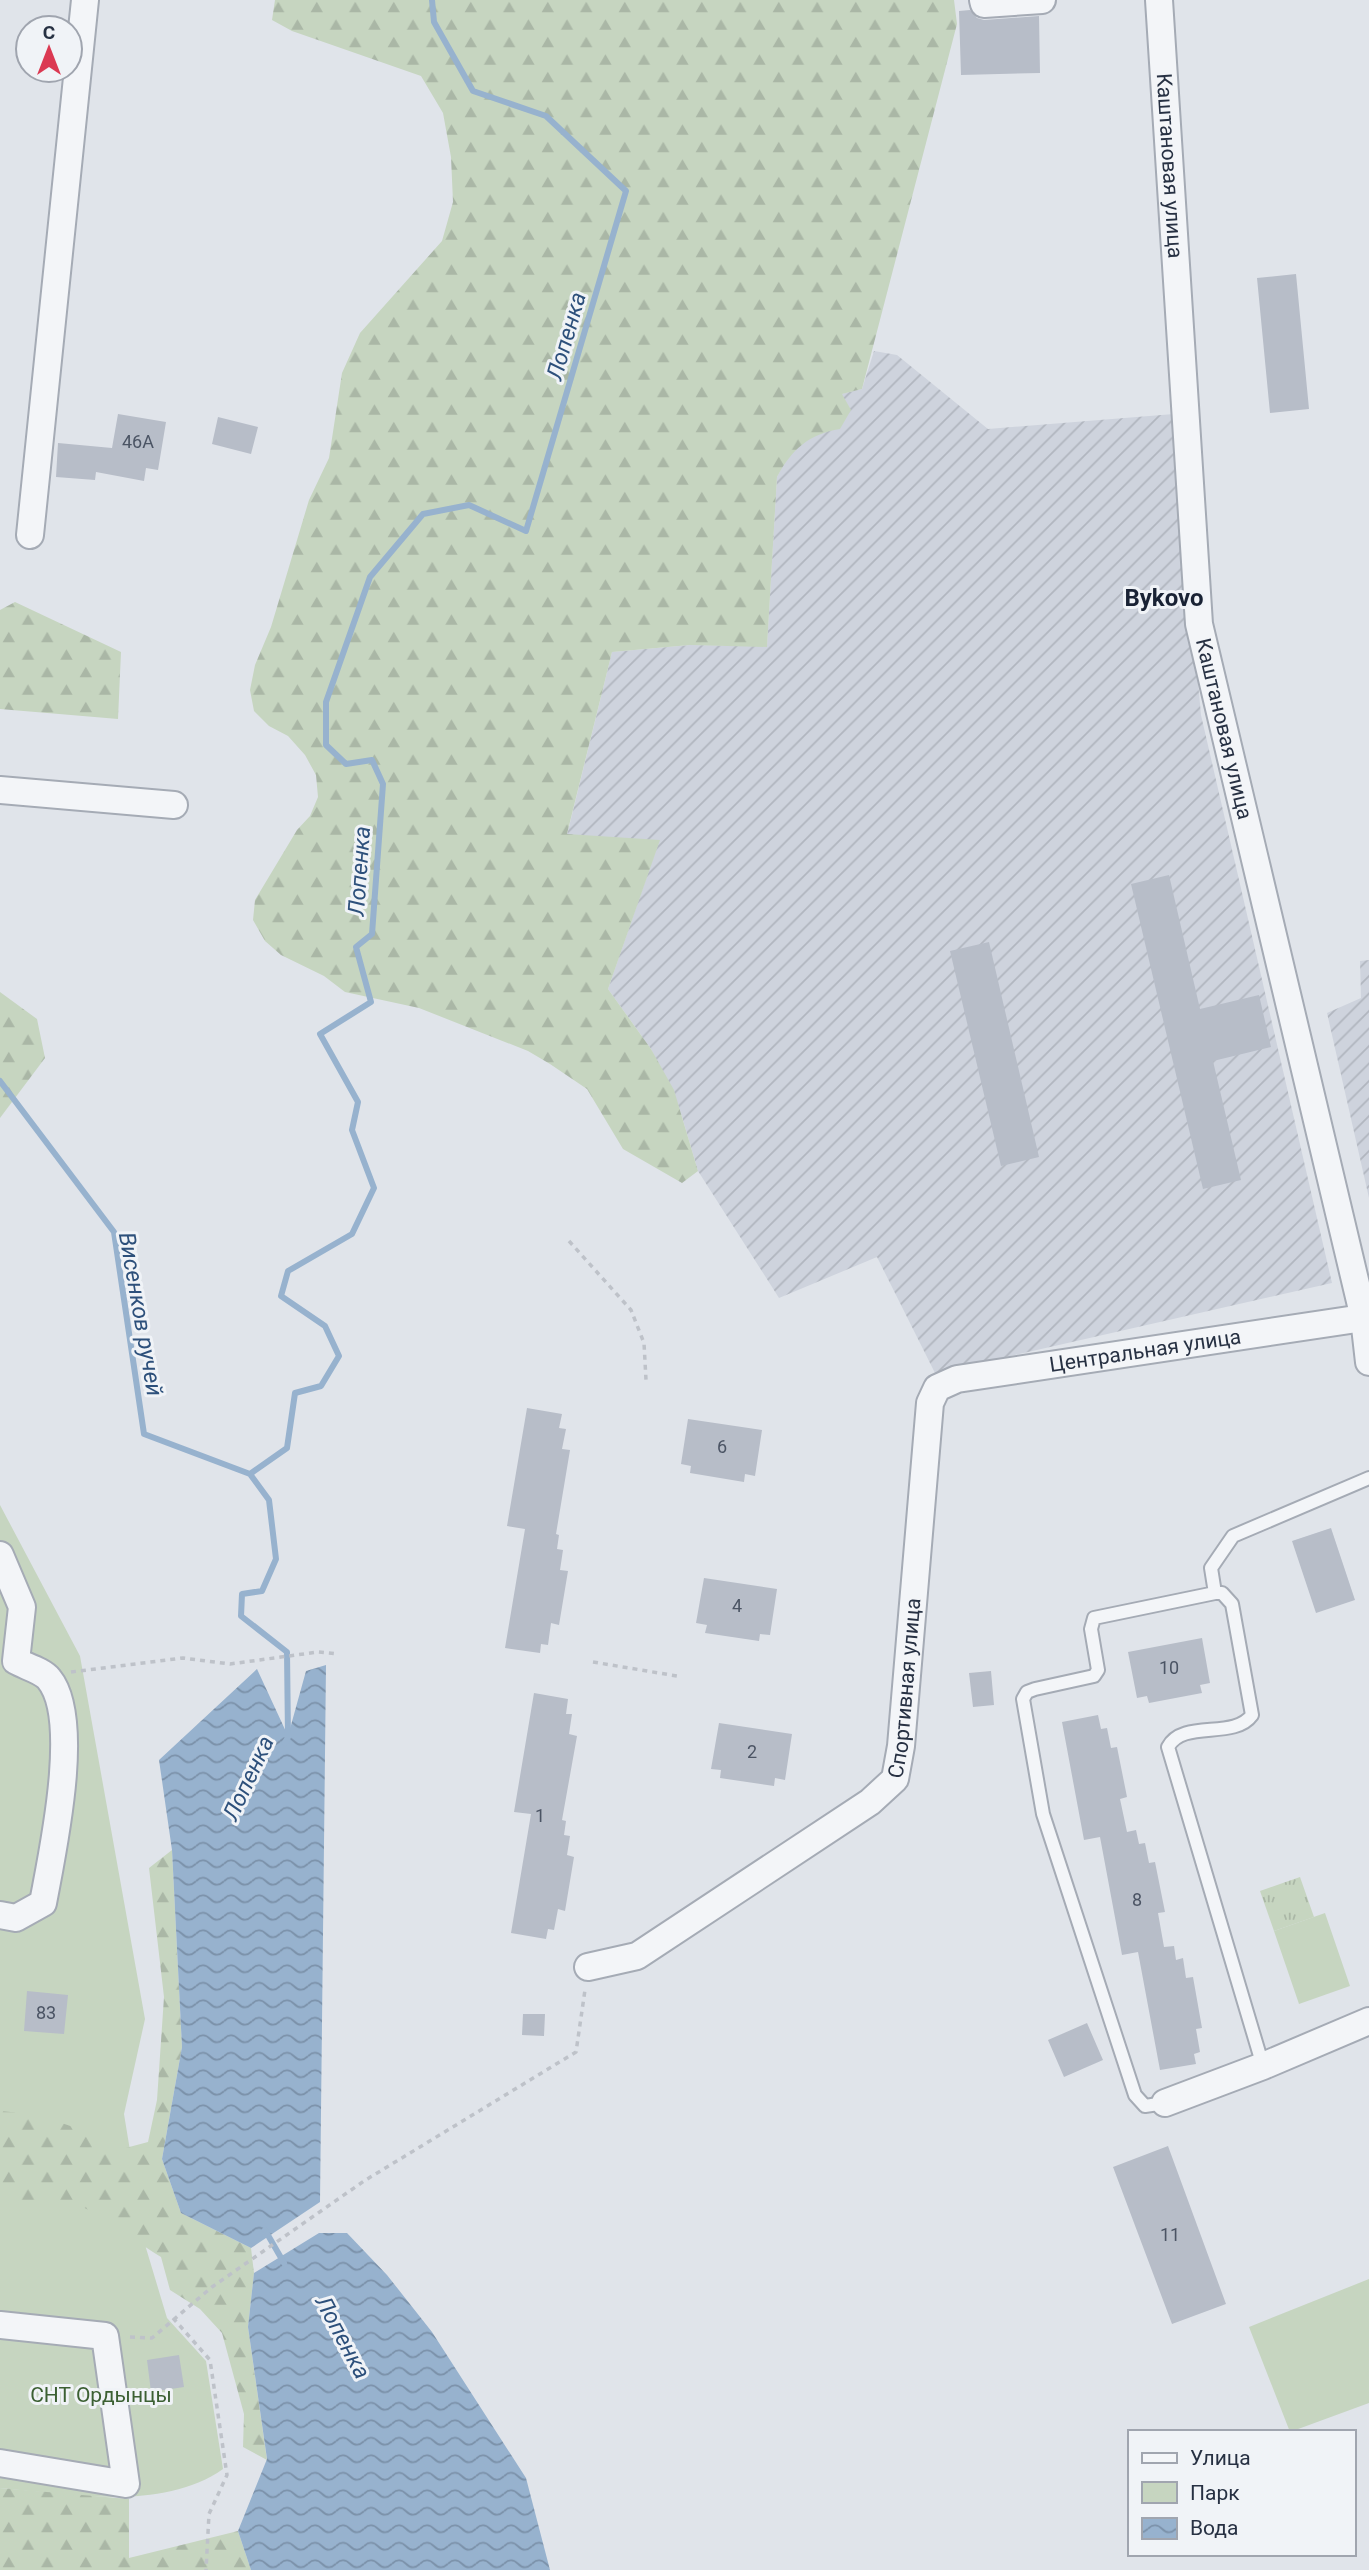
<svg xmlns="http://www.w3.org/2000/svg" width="1369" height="2570" viewBox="0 0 1369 2570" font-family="Roboto,sans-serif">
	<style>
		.industrial { fill: url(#industrial-furrows) }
		.green { fill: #c6d5c0 }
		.forest { fill: url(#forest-firs) }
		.park { fill: url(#park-tufts) }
		.water { fill: url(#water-waves) }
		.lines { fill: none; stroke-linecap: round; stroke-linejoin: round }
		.stream { stroke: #97b2ce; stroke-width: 6 }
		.building { fill: #b7bdc8 }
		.service-casing { stroke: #a5abb5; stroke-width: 16 }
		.minor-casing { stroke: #a5abb5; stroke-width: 30 }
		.path { stroke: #bec2c9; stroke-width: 3.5; stroke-dasharray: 5 5; stroke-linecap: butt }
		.service { stroke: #f3f5f8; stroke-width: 12 }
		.minor { stroke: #f3f5f8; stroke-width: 26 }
		.labels { text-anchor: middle; stroke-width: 6; stroke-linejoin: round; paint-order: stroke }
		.number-label { font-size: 18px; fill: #4b5464 }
		.street-label { font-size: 21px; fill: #273143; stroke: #f0f3f7 }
		.park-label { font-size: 21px; fill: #3c6033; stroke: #f0f3f7 }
		.water-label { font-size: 23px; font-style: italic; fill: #2d507b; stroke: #f0f3f7 }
		.quarter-label { font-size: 24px; font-weight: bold; fill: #192234; stroke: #f0f3f7 }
	</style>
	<defs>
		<pattern id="industrial-furrows" width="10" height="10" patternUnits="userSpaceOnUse" patternTransform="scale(1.75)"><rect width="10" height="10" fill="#ced3dd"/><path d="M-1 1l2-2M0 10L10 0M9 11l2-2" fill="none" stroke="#b1b6bf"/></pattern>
		<pattern id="forest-firs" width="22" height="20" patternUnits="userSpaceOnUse" patternTransform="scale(1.75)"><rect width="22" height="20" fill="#c6d5c0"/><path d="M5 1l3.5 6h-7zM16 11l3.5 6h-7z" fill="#aab7a6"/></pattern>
		<pattern id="park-tufts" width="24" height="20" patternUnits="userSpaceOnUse" patternTransform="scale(1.75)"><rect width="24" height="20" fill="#c6d5c0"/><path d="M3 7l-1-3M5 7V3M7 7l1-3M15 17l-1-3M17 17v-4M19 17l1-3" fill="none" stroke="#aab7a6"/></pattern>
		<pattern id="water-waves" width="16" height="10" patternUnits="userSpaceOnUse" patternTransform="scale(1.75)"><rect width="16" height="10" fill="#97b2ce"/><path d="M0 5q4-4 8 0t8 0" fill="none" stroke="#7b91a9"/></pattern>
	</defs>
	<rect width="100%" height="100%" fill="#e0e4ea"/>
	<path class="industrial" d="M874 351 897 355 988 429 1174 414 1201 715 1332 1283 935 1373 877 1257 779 1298 698 1171 680 1110 651 1049 608 989 659 841 567 835 612 652 690 645 767 646 777 477 786 459 802 443 819 432 841 394 862 389Z
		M1369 960V1198L1327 1013 1361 998 1360 961Z"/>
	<path class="green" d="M0 1505 80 1656 145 2019 124 2114 146 2248 167 2318 206 2361 223 2469C162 2512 69 2494 0 2488Z
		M1325 1913 1350 1986 1299 2004 1274 1931Z
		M1369 2279V2403L1290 2432 1249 2327Z"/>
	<path class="forest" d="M275 0H954L957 24 862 389 842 394 851 410 840 429C809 434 792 449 777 477L767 647 690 645 612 652 567 834 660 840 608 989 651 1049 674 1090 698 1171 682 1183 623 1149 587 1089 550 1064 528 1051 419 1008 345 992 324 976 281 955 265 941 253 920 255 900 297 830 310 816 318 797 316 775 305 755 288 736 269 726 254 711 250 690 255 665 271 627 309 500 329 458 342 373 360 333 442 241 453 202 451 157 443 113 421 76 292 31 272 20Z
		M15 602 121 652 118 719 0 709V610Z
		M0 992 37 1019 45 1058 0 1118Z
		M172 1850 182 2047 162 2159 181 2213 251 2248 254 2273 248 2327 267 2460 243 2447 244 2414 222 2333 200 2309 170 2290 161 2257C134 2241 96 2208 66 2201 43 2196 22 2205 0 2205V2111C43 2114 82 2127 118 2150L148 2142 157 2100 164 1997 149 1868Z
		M0 2488 129 2499V2558L238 2531 251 2570H0Z"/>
	<path class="park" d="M1300 1877 1314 1917 1274 1931 1260 1891Z"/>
	<path class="water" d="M326 1665 320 2202 251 2248 181 2213 162 2159 182 2047 172 1850 159 1760 257 1669 288 1736 306 1671Z
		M319 2233H347L387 2275 432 2332 526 2478 550 2570H251L238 2531 267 2459 248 2327 254 2273Z"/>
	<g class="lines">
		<path class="stream" d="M0 1081 114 1232 144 1434 250 1474
			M285 1743 288 1737 287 1652 241 1616 242 1594 262 1591 276 1559 269 1500 250 1474 287 1448 295 1393 321 1386 339 1356 325 1326 281 1296 288 1271 352 1234 374 1188 352 1130 358 1102 320 1034 371 1002 356 947 372 934 383 784 372 760 346 764 326 745V702L370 577 423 514 469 505 526 531 626 191 546 116 473 91 434 22 432 0
			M265 2230 284 2263"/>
	</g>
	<path class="building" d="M970 10 977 18 984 20 1039 16 1040 73 961 75 959 11Z
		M1296 274 1309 409 1270 413 1257 278Z
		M118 414 166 422 158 470 146 468 144 481 96 472 95 480 56 477 58 443 112 448Z
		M218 417 258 427 251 454 212 444Z
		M1169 875 1200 1009 1259 995 1271 1047 1213 1061 1241 1180 1203 1189 1131 884Z
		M989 942 1039 1157 1001 1166 950 951Z
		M527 1408 562 1414 559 1428 566 1429 562 1449 570 1450 556 1534 559 1535 557 1549 563 1550 560 1570 568 1571 559 1625 551 1623 548 1645 541 1644 540 1653 505 1648 525 1529 507 1526Z
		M688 1419 762 1430 755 1476 745 1474 744 1482 690 1473 691 1466 681 1464Z
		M1331 1528 1355 1600 1316 1613 1292 1541Z
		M704 1578 777 1589 770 1635 760 1634 759 1641 705 1633 707 1625 696 1623Z
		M1202 1638 1210 1683 1200 1685 1202 1693 1149 1703 1147 1696 1137 1698 1128 1652Z
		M991 1671 994 1705 973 1707 969 1673Z
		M534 1693 568 1699 566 1714H572L569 1734 577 1736 562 1820 566 1821 564 1835 570 1836 567 1855 574 1857 565 1911 558 1909 554 1930 548 1929 546 1939 511 1933 531 1814 514 1812Z
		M1098 1715 1101 1729 1107 1728 1111 1748 1117 1747 1127 1797 1120 1799 1127 1832 1136 1830 1139 1844 1145 1843 1149 1863 1155 1862 1165 1912 1158 1913 1164 1947 1174 1946 1176 1960 1183 1958 1186 1978 1193 1977 1202 2028 1196 2029 1200 2052 1194 2054 1196 2064 1160 2070 1138 1952 1122 1955 1100 1837 1084 1840 1062 1722Z
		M719 1723 792 1734 785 1780 775 1778 774 1786 720 1778 721 1770 711 1769Z
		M27 1991 68 1995 64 2034 24 2031Z
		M523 2014H545L544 2036 522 2035Z
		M1087 2023 1103 2060 1064 2077 1048 2040Z
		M1168 2146 1226 2304 1172 2324 1113 2167Z
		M179 2355 184 2387 151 2392 147 2360Z"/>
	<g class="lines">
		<g class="service-casing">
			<path id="service" d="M1215 1593H1222L1232 1604 1252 1715C1234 1740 1183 1719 1168 1747L1263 2066
				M1165 2103 1145 2106 1135 2095 1043 1814 1023 1699 1027 1692 1035 1689 1094 1676 1098 1670 1091 1629 1094 1618 1215 1593 1211 1568 1233 1536 1369 1478"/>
		</g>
		<g class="minor-casing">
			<g id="minor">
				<path d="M983 0 984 4 1042 0"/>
				<path id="s1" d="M1159 0 1199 624 1364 1318 1369 1362"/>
				<path d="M30 535 85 0"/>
				<path d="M0 790 174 805"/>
				<path d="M0 1555 22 1607 16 1661C25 1666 43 1671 49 1679 82 1719 52 1854 43 1903L16 1918 0 1915"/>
				<path id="s2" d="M588 1967 637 1956 870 1802 895 1779 901 1746 930 1403 937 1388 957 1379 1369 1317"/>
				<path d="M1165 2103 1263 2066 1369 2021"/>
				<path d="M0 2325 105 2336 126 2484 0 2463"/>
			</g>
		</g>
		<path class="path" d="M569 1241 631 1310 644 1343 646 1380
			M593 1662 677 1676
			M71 1672 183 1658 230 1664 318 1652 338 1654
			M173 2318 210 2360 227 2475 209 2514 206 2570
			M130 2337 152 2338 212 2287 364 2181 576 2052 585 1990"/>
		<use href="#service" class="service"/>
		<use href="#minor" class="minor"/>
	</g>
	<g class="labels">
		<g class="number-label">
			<text x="138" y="448">46А</text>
			<text x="722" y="1453">6</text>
			<text x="737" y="1612">4</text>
			<text x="1169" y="1674">10</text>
			<text x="752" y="1758">2</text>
			<text x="540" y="1822">1</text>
			<text x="1137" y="1906">8</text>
			<text x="46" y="2019">83</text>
			<text x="1170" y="2241">11</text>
		</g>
		<g class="street-label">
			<text dy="7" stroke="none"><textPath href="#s1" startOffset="166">Каштановая улица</textPath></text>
			<text dy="7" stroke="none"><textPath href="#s1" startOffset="733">Каштановая улица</textPath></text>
			<text dy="7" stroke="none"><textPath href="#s2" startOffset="970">Центральная улица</textPath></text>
			<text dy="7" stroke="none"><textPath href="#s2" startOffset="455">Спортивная улица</textPath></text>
		</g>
		<g class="park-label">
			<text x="101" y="2402">СНТ Ордынцы</text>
		</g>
		<g class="water-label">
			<text transform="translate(566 336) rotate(-74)" y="8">Лопенка</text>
			<text transform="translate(359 871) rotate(-86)" y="8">Лопенка</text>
			<text transform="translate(141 1314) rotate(80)" y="8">Висенков ручей</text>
			<text transform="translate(248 1778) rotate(-65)" y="8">Лопенка</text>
			<text transform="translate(343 2337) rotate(62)" y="8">Лопенка</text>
		</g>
		<g class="quarter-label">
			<text x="1164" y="606">Bykovo</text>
		</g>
	</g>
	<rect x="1128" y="2430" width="228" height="126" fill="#f0f3f7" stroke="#a0a5af" stroke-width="2"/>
	<rect x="1142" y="2453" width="35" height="10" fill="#f3f5f8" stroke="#a0a5af" stroke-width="2"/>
	<text x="1190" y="2465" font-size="21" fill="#273143">Улица</text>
	<rect x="1142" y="2482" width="35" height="21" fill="#c6d5c0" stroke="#a0a5af" stroke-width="2"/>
	<text x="1190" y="2500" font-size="21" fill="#273143">Парк</text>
	<rect x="1142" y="2518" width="35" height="21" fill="url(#water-waves)" stroke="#a0a5af" stroke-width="2"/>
	<text x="1190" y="2535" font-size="21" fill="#273143">Вода</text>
	<g transform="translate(49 49)"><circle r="33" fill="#f0f3f7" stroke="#a0a5af" stroke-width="2"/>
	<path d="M0-5L12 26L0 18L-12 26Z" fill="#db3952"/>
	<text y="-10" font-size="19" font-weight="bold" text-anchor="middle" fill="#273143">С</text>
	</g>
</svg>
